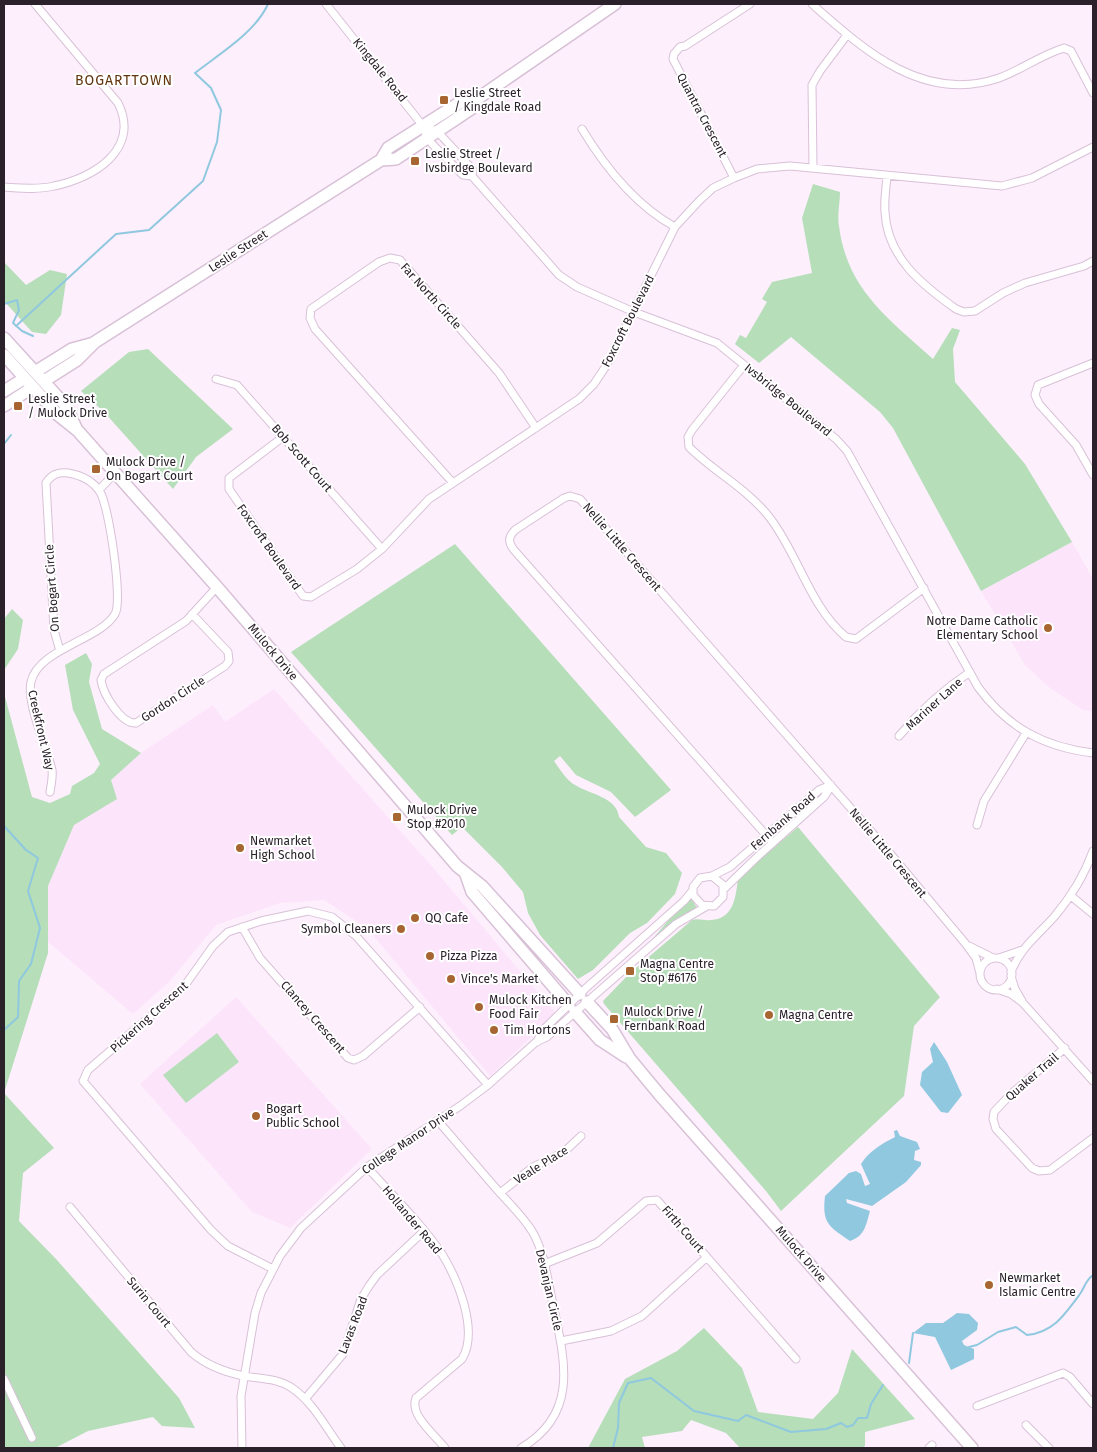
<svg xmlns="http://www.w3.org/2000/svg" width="1097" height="1452" viewBox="0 0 1097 1452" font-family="'Fira Sans',sans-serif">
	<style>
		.built { fill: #fce4fb }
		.green { fill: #b5deb9 }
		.water { fill: #8fc8df }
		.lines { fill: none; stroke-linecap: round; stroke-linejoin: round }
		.stream { stroke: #8fc8df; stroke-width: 2 }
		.minor-casing { stroke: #d8c1d7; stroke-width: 9 }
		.primary-casing { stroke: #d8c1d7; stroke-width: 14 }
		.minor { stroke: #fff; stroke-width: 7 }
		.primary { stroke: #fff; stroke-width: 11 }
		.poi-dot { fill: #a76631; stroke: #fff; stroke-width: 2 }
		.labels { text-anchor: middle; stroke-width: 4; stroke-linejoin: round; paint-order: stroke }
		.street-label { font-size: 12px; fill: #2a212a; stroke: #fff }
		.poi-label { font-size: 12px; fill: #2a212a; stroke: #fff; text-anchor: start }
		.neighbourhood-label { font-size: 14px; letter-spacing: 1px; fill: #61350f; stroke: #fff }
	</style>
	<rect width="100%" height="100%" fill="#feeffd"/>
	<path class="built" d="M1072 542 1093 579V711L1083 710 1050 688 1025 665 981 591Z
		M274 689 435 870 556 1014 490 1076 367 928 324 900 280 903 216 925 169 982 133 1014 48 942V886L74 825 116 799 111 780 141 753 213 705 225 722Z
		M236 997 372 1149 290 1228 252 1212 140 1084Z"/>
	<path class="green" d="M813 184 840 192C840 203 837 215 839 226 847 290 889 319 933 359L952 328 960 330 953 349 955 382 1025 464 1072 542 981 591 893 428 880 412 791 337 759 363 735 344 740 335 746 338 767 302 762 299 772 282 812 273 802 218Z
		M4 262 26 285 50 270 67 274 61 315 46 334 32 332 4 301Z
		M148 349 233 429 196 457 173 489 104 412 81 391 129 352Z
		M455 544 671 790 635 817 611 792 576 775 560 756 554 761C559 768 567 781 575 785 589 794 617 797 619 817L646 847 666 853 682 873 675 894 647 923 630 933 593 970 578 979 540 935 528 913 523 892 502 867 462 827 452 835 291 652Z
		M12 609 23 620 18 649 4 670V619Z
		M86 653 92 664 89 682 102 729 141 753 111 780 117 799 74 825 48 886V953L4 1093 54 1148 23 1173 19 1221 56 1259 179 1398 195 1428 162 1426 153 1417 88 1431 55 1448H4V693L32 797 50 803 70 794 72 786 94 773 100 764 73 710 65 665Z
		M798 827 940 997 914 1026 904 1096 781 1211 766 1191 604 1004 603 1001 630 973 692 920C698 918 705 921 711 920 734 919 736 896 738 878Z
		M691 898 697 908 681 916 644 949 673 915Z
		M217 1033 239 1062 186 1103 163 1075Z
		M704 1328 742 1368 758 1412 813 1419 838 1393 852 1349 915 1419 865 1432V1446L862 1448H740L726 1433 691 1420 682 1431 642 1437 645 1448H588L625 1379 677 1351Z"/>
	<path class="water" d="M934 1042 947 1062 962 1095 948 1113 941 1112 920 1085 922 1072 933 1062 930 1049Z
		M897 1130 900 1136 917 1142 920 1149 915 1151 914 1160 921 1162V1165L906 1182 872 1206 846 1199 847 1203 870 1211C866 1225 865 1236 850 1241 828 1226 822 1223 825 1196L849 1173 856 1171 861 1174 865 1186 870 1184 861 1164C868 1152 883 1143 895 1137L894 1131Z
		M957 1313 969 1314 978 1323 977 1330 962 1341 964 1345 974 1349V1359L951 1370 935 1337 913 1333 926 1323H943Z"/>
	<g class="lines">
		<path class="stream" d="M4 304 17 300 19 310 13 323 22 331 33 336
			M16 326 116 234 149 230 203 181 217 142 221 110 211 88 195 73C219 54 255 33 268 4
			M4 444 11 435
			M4 826 26 850 38 858 28 891 40 928 31 964 19 981 18 1017 4 1030
			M969 1347 977 1345 998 1332 1016 1327 1027 1335C1053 1332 1064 1316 1080 1294 1085 1287 1085 1281 1093 1275
			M909 1363 913 1333
			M613 1448 618 1428 619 1403 628 1383 651 1378 694 1411 738 1421 746 1415 791 1432 826 1429 841 1423 847 1427 853 1425 858 1418H867L871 1404 883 1385"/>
		<g class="minor-casing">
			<path id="minor" d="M326 4 423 126 437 131 473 170 472 176
				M812 4C864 50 923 104 999 78 1021 70 1041 55 1064 48L1071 51 1093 93
				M423 126 427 138 435 147 463 175 472 176 559 275 577 287 634 312 717 343 836 439 847 451 978 687C1008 728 1044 747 1093 753
				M582 129C605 167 635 205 675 227
				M813 168 812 85 820 71 847 35
				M887 177C886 188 884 200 885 212 887 257 922 285 956 309L964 312 975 311 1003 293 1025 283 1084 266 1093 261
				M734 178 673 59 674 54 680 47 685 46 750 4
				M4 187C20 188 38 190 54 186 94 178 141 149 118 103L35 4
				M1093 363 1038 385 1035 395 1039 404 1076 445 1093 475
				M744 365 692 430 688 437 689 447C714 472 748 489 770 518 798 554 810 607 846 637L856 639 924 588
				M216 379 237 385 382 549
				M283 437 229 478V489L303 596 311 597 357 569 382 549 429 499 579 399 594 384 606 366 675 227 699 201 713 188 734 178 757 169 790 166 1002 186 1032 178 1093 147
				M453 483 315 329 310 318 311 309 379 262 390 258 400 260 499 373 536 428
				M99 490 115 473
				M192 614 228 652 229 661 225 666 136 723C121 724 103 694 101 680L104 674 186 621 217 587
				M899 736C919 712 943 690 970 672
				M50 792C51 785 53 777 52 770 47 747 26 703 31 682 38 649 100 640 115 614 123 601 109 506 100 492 93 481 80 475 68 473 58 472 52 474 46 483L54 630 60 651
				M977 825 984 801 1026 733
				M773 843 514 550C508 542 508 537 515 530L564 498 570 496 580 499 883 845 965 943 976 958 980 973
				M712 876 723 885V897L714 906 702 905 693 895V887L700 878 712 876 730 867 819 790 831 785
				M724 889 756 858 824 797 831 786
				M1071 896 1093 914
				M242 927 260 958 348 1058 354 1060 363 1056 420 1007
				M969 946 993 958
				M999 958 1022 950
				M980 974a16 16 0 1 1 32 0a16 16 0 1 1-32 0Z
				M1011 972C1020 948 1038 935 1054 917 1071 897 1084 876 1093 851
				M1011 976 1015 989 1022 1001
				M997 989 1011 994 1023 1003 1093 1081
				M537 1042 542 1031 586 988 684 901 693 890
				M1065 1048 1011 1094 994 1112 993 1119 996 1129 1032 1168 1039 1171 1050 1170 1093 1138
				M438 1121C459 1145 479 1169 500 1193 511 1205 523 1217 532 1231 544 1251 547 1276 552 1300 564 1357 581 1413 521 1448
				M367 1167C392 1195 421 1223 442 1254 458 1280 479 1331 462 1359L416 1398C409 1415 435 1435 445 1448
				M500 1193 533 1167 564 1152 581 1136
				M70 1207 191 1352C206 1365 224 1372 244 1376 260 1379 277 1378 292 1388 313 1402 326 1428 341 1448
				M544 1264 597 1243 646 1201 657 1200 796 1359
				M273 1269 228 1246 211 1230 83 1081 88 1070 183 988 213 946 228 932 261 921 308 911 332 917 356 936 488 1085
				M561 1341 611 1331 642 1316 707 1257
				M4 1379 32 1438
				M305 1399 343 1354 361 1299 369 1286 377 1275 424 1231
				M977 1406 1063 1373 1070 1377 1093 1404
				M1026 1425 1049 1448
				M242 1448 241 1396 255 1313 261 1293 280 1256 301 1228 367 1167 460 1106 488 1085 536 1042 547 1037 565 1021 676 924 707 906
				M929 1448 932 1445"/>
		</g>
		<g class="primary-casing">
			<path id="primary" d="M381 160 396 159 471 109 477 99 615 4
				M4 338 66 406 76 428
				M4 355 58 415 78 431 217 587 457 866 482 886 580 994
				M35 372 72 349 94 343
				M44 381 77 360 95 342 381 160 388 148 464 100 477 99
				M4 391 25 378
				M4 406 33 387
				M466 875 472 892 569 1005
				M587 1002 612 1029 630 1059 659 1094 972 1448
				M575 1012 600 1040 626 1057"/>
		</g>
		<use href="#minor" class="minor"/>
		<use href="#primary" class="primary"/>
	</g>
	<g class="poi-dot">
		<rect x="439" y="95" width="10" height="10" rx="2.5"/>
		<rect x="410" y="156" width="10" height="10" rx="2.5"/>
		<rect x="13" y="401" width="10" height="10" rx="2.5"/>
		<rect x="91" y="464" width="10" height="10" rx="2.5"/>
		<circle cx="1048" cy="628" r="5"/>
		<rect x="392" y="812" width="10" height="10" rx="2.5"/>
		<circle cx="240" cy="848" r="5"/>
		<circle cx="415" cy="918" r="5"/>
		<circle cx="401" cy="929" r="5"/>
		<circle cx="430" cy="956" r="5"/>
		<rect x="625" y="966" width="10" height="10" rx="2.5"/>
		<circle cx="451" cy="979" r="5"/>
		<circle cx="479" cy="1007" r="5"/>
		<circle cx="769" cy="1015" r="5"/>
		<rect x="609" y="1014" width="10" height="10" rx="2.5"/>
		<circle cx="494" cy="1030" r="5"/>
		<circle cx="256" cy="1116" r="5"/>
		<circle cx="989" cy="1285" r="5"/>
	</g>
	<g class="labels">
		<g class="street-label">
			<text transform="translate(380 70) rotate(51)" y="4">Kingdale Road</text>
			<text transform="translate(702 115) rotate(62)" y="4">Quantra Crescent</text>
			<text transform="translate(238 251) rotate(-33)" y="4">Leslie Street</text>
			<text transform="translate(431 296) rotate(48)" y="4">Far North Circle</text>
			<text transform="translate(628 321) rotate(-63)" y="4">Foxcroft Boulevard</text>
			<text transform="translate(788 400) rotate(39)" y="4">Ivsbridge Boulevard</text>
			<text transform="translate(302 458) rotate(49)" y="4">Bob Scott Court</text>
			<text transform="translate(269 547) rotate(55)" y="4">Foxcroft Boulevard</text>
			<text transform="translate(622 547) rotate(49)" y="4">Nellie Little Crescent</text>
			<text transform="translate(52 588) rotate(-94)" y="4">On Bogart Circle</text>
			<text transform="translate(273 652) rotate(50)" y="4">Mulock Drive</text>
			<text transform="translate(173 699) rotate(-33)" y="4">Gordon Circle</text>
			<text transform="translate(934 704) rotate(-42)" y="4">Mariner Lane</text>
			<text transform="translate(41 730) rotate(77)" y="4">Creekfront Way</text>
			<text transform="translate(783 821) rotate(-41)" y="4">Fernbank Road</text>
			<text transform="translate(888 853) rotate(50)" y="4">Nellie Little Crescent</text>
			<text transform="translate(149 1017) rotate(-42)" y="4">Pickering Crescent</text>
			<text transform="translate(313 1017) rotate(49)" y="4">Clancey Crescent</text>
			<text transform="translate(1032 1077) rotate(-41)" y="4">Quaker Trail</text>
			<text transform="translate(408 1141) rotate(-34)" y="4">College Manor Drive</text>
			<text transform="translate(541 1165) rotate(-32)" y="4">Veale Place</text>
			<text transform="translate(412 1220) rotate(50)" y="4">Hollander Road</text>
			<text transform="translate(683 1229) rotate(49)" y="4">Firth Court</text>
			<text transform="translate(801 1254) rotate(49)" y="4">Mulock Drive</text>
			<text transform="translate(549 1290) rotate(77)" y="4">Devanjan Circle</text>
			<text transform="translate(149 1302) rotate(50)" y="4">Surin Court</text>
			<text transform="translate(353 1325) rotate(-69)" y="4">Lavas Road</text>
		</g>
		<g class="poi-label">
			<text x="454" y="97">Leslie Street<tspan x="454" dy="14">/ Kingdale Road</tspan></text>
			<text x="425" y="158">Leslie Street /<tspan x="425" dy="14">Ivsbirdge Boulevard</tspan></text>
			<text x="28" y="403">Leslie Street<tspan x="28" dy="14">/ Mulock Drive</tspan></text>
			<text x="106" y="466">Mulock Drive /<tspan x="106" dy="14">On Bogart Court</tspan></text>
			<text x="1038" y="625" text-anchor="end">Notre Dame Catholic<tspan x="1038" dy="14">Elementary School</tspan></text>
			<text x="407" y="814">Mulock Drive<tspan x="407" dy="14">Stop #2010</tspan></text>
			<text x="250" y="845">Newmarket<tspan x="250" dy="14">High School</tspan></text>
			<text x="425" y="922">QQ Cafe</text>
			<text x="391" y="933" text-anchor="end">Symbol Cleaners</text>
			<text x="440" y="960">Pizza Pizza</text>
			<text x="640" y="968">Magna Centre<tspan x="640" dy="14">Stop #6176</tspan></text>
			<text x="461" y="983">Vince's Market</text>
			<text x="489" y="1004">Mulock Kitchen<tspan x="489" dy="14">Food Fair</tspan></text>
			<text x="624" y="1016">Mulock Drive /<tspan x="624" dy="14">Fernbank Road</tspan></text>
			<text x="779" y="1019">Magna Centre</text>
			<text x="504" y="1034">Tim Hortons</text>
			<text x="266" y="1113">Bogart<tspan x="266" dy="14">Public School</tspan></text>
			<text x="999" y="1282">Newmarket<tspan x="999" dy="14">Islamic Centre</tspan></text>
		</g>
		<g class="neighbourhood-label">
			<text x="124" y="85">BOGARTTOWN</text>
		</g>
	</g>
	<rect width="1097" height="1452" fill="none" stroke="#2a212a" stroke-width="10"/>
</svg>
